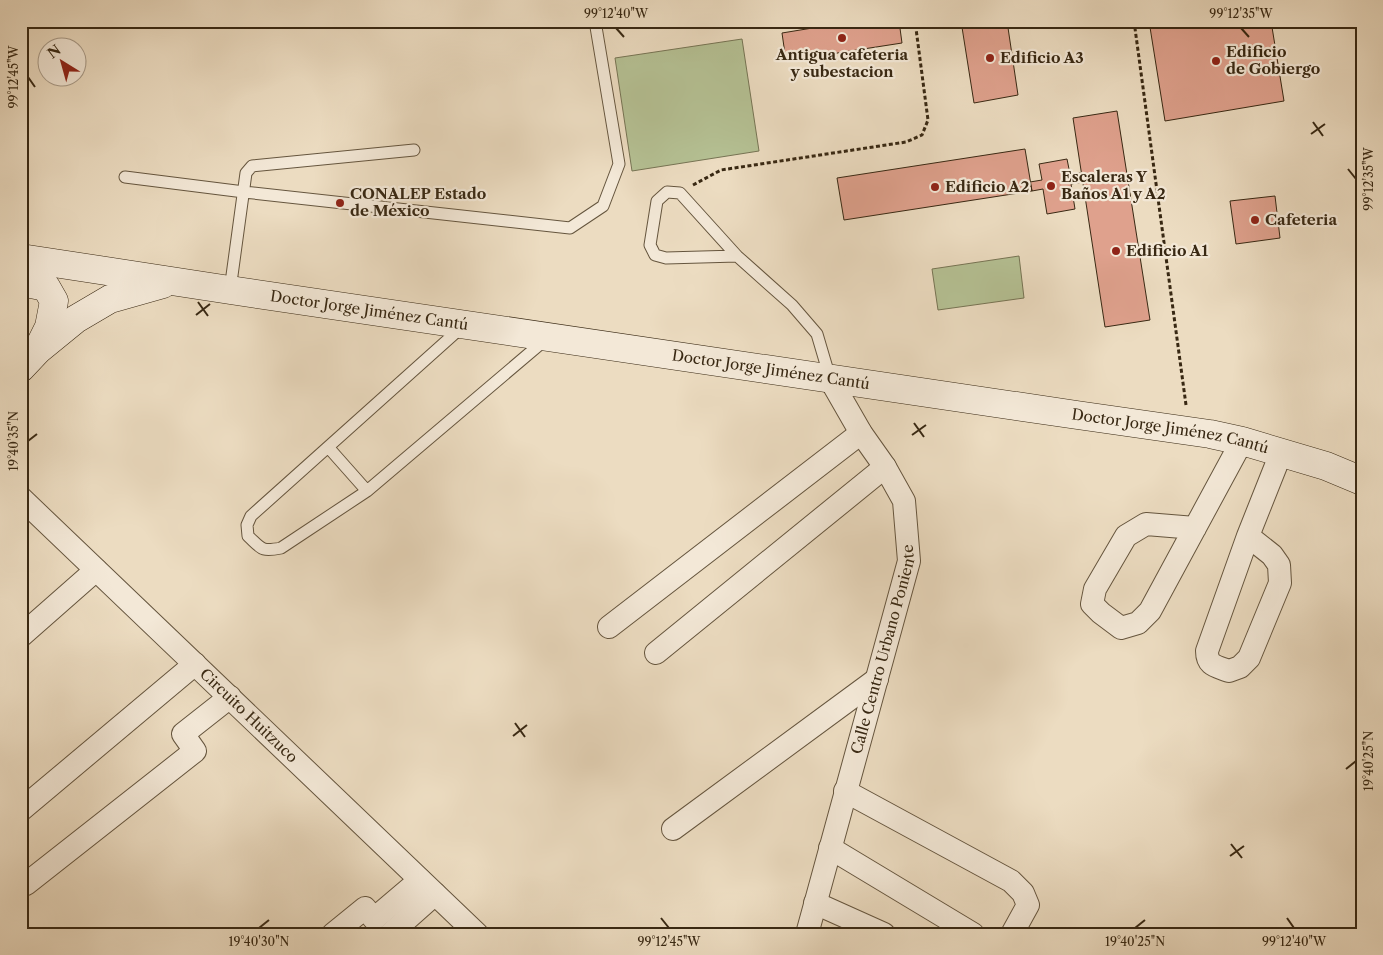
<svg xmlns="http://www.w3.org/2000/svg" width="1383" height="955" viewBox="0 0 1383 955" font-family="'Libre Caslon Text',serif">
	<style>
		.green { fill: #b5c194; stroke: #767454 }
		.building { fill: #dfa18d; stroke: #382813 }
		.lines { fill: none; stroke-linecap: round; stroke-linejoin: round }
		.service-casing { stroke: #65553e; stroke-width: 13 }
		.minor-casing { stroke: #65553e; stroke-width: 24 }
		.secondary-casing { stroke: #382813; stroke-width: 29 }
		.path { stroke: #382813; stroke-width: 3; stroke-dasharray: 4 2.5; stroke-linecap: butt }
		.service { stroke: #f3e8d7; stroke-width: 11 }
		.minor { stroke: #f3e8d7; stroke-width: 22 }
		.secondary { stroke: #f3e8d7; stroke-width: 28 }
		.ticks { fill: none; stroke: #382813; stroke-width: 2 }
		.poi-dot { fill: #8f2418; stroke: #f3e8d7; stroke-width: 2 }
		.labels { text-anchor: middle; stroke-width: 4.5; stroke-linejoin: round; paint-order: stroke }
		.poi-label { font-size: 15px; font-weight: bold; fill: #382813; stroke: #f3e8d7; text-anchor: start }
		.street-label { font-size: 15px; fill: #382813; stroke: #f3e8d7 }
		.neatline { fill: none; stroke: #382813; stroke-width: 2 }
		.ticks-label { font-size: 12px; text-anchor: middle; fill: #382813 }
	</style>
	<rect width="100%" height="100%" fill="#ecdcc1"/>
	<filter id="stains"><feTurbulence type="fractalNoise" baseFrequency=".004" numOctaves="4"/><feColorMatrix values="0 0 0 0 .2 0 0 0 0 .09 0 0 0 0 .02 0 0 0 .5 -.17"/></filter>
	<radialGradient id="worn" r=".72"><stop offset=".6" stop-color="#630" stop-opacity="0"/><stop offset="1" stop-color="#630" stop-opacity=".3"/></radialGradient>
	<path class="green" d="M742 39 759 151 632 171 615 58Z
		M1019 256 1024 298 938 310 932 269Z"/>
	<path class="building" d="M855 21H899L902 43 786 61 782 33Z
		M961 21H1007L1018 95 974 103Z
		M1149 21H1271L1284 101 1165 121Z
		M1117 111 1150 320 1105 327 1073 118Z
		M1025 149 1032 191 844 220 837 178Z
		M1067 159 1070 174 1081 173 1083 182 1071 184 1075 209 1047 214 1043 189 1032 191 1030 182 1042 180 1039 164Z
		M1275 196 1280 238 1236 244 1230 201Z"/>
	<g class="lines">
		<g class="service-casing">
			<path id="service" d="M125 177 244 192 570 228 603 206 619 164 595 21
				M737 256 666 258 655 255 650 245 657 201 667 192 680 193 737 256 792 305 817 334 830 378
				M230 290 246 173 252 166 414 150
				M462 327 251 516 247 525 248 536C262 549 261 552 281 548L367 491 545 340
				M328 447 367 491"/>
		</g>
		<g class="minor-casing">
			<g id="minor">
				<path id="s1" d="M21 498 477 934"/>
				<path d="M1195 528 1146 524 1126 536 1095 589 1092 604 1101 613 1121 628 1138 623 1150 611 1242 441"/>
				<path d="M1248 536 1272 555 1279 565 1280 583 1249 658 1240 667 1229 671C1216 666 1207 666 1207 651L1248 536 1281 453"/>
				<path d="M609 627 861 433"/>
				<path d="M21 636 96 570"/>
				<path d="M656 653 885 467"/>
				<path d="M845 791 1011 881 1023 893 1028 905 1012 934"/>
				<path d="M21 810 195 664"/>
				<path d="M673 829 877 679"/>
				<path d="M830 848 973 934"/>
				<path d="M26 884 195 751 183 734 230 697"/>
				<path d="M815 903 884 934"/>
				<path d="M333 934 365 908 374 919 420 880"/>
				<path d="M390 934 435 894"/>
				<path id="s2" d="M807 934 909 561 904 501 885 467 861 433 830 379"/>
			</g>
		</g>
		<g class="secondary-casing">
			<g id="secondary">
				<path id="s3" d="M21 258 230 290 1077 415 1210 434 1242 441 1326 466 1362 481"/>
				<path d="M21 282 46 287 54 301 49 327 38 349"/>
				<path d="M21 368 38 350 76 319 110 299 163 284"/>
			</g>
		</g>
		<path class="path" d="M1134 21 1186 405
			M693 185 721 170 906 142 922 135 928 120 915 21"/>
		<use href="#service" class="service"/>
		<use href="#minor" class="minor"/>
		<use href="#secondary" class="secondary"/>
	</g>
	<path class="ticks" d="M616 28 624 37M1241 28 1249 37M28 77 35 87M1313 122 1323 136M1311 134 1325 124M1348 169 1356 179M198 302 208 316M196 315 210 304M914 423 924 437M912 435 926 425M28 441 37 434M515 723 525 737M513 736 527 725M1346 769 1356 761M1231 844 1242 858M1230 856 1244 846M661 918 669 928M1287 918 1294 928M259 928 269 920M1135 928 1145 920"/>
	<g class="poi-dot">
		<circle cx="842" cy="38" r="5"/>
		<circle cx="990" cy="58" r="5"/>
		<circle cx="1216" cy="61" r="5"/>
		<circle cx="1051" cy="186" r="5"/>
		<circle cx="935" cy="187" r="5"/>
		<circle cx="340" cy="203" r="5"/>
		<circle cx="1255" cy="220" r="5"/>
		<circle cx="1116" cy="251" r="5"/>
	</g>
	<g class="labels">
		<g class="poi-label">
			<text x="1226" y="57">Edificio<tspan x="1226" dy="17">de Gobiergo</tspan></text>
			<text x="842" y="60" text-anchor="middle">Antigua cafeteria<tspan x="842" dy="17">y subestacion</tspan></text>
			<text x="1000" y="63">Edificio A3</text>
			<text x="1061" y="182">Escaleras Y<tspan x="1061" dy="17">Baños A1 y A2</tspan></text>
			<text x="945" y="192">Edificio A2</text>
			<text x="350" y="199">CONALEP Estado<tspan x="350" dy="17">de México</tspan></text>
			<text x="1265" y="225">Cafeteria</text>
			<text x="1126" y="256">Edificio A1</text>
		</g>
		<g class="street-label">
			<text dy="5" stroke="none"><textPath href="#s3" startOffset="352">Doctor Jorge Jiménez Cantú</textPath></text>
			<text dy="5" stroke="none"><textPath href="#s3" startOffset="758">Doctor Jorge Jiménez Cantú</textPath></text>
			<text dy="5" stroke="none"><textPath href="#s3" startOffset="1162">Doctor Jorge Jiménez Cantú</textPath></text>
			<text dy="5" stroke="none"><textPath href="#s2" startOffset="295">Calle Centro Urbano Poniente</textPath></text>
			<text dy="5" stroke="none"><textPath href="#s1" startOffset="315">Circuito Huitzuco</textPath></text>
		</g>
	</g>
	<rect width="1383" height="955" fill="none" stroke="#ecdcc1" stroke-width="55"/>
	<g transform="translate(62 62) rotate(323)"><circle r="24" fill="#f3e8d7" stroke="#a89b89"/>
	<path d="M0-4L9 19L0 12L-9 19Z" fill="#8f2418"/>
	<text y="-8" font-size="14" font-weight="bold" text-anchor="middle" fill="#382813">N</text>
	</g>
	<rect x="28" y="28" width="1328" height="900" class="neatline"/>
	<g class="ticks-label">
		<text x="616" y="18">99°12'40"W</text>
		<text x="1241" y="18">99°12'35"W</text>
		<text transform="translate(14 77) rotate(-90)" y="4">99°12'45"W</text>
		<text transform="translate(1369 179) rotate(-90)" y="4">99°12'35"W</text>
		<text transform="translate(14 441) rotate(-90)" y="4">19°40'35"N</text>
		<text transform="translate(1369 761) rotate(-90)" y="4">19°40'25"N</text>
		<text x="259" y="946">19°40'30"N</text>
		<text x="669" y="946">99°12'45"W</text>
		<text x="1135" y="946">19°40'25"N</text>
		<text x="1294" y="946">99°12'40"W</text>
	</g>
	<rect width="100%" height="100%" filter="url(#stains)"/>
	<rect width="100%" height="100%" fill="url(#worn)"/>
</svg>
